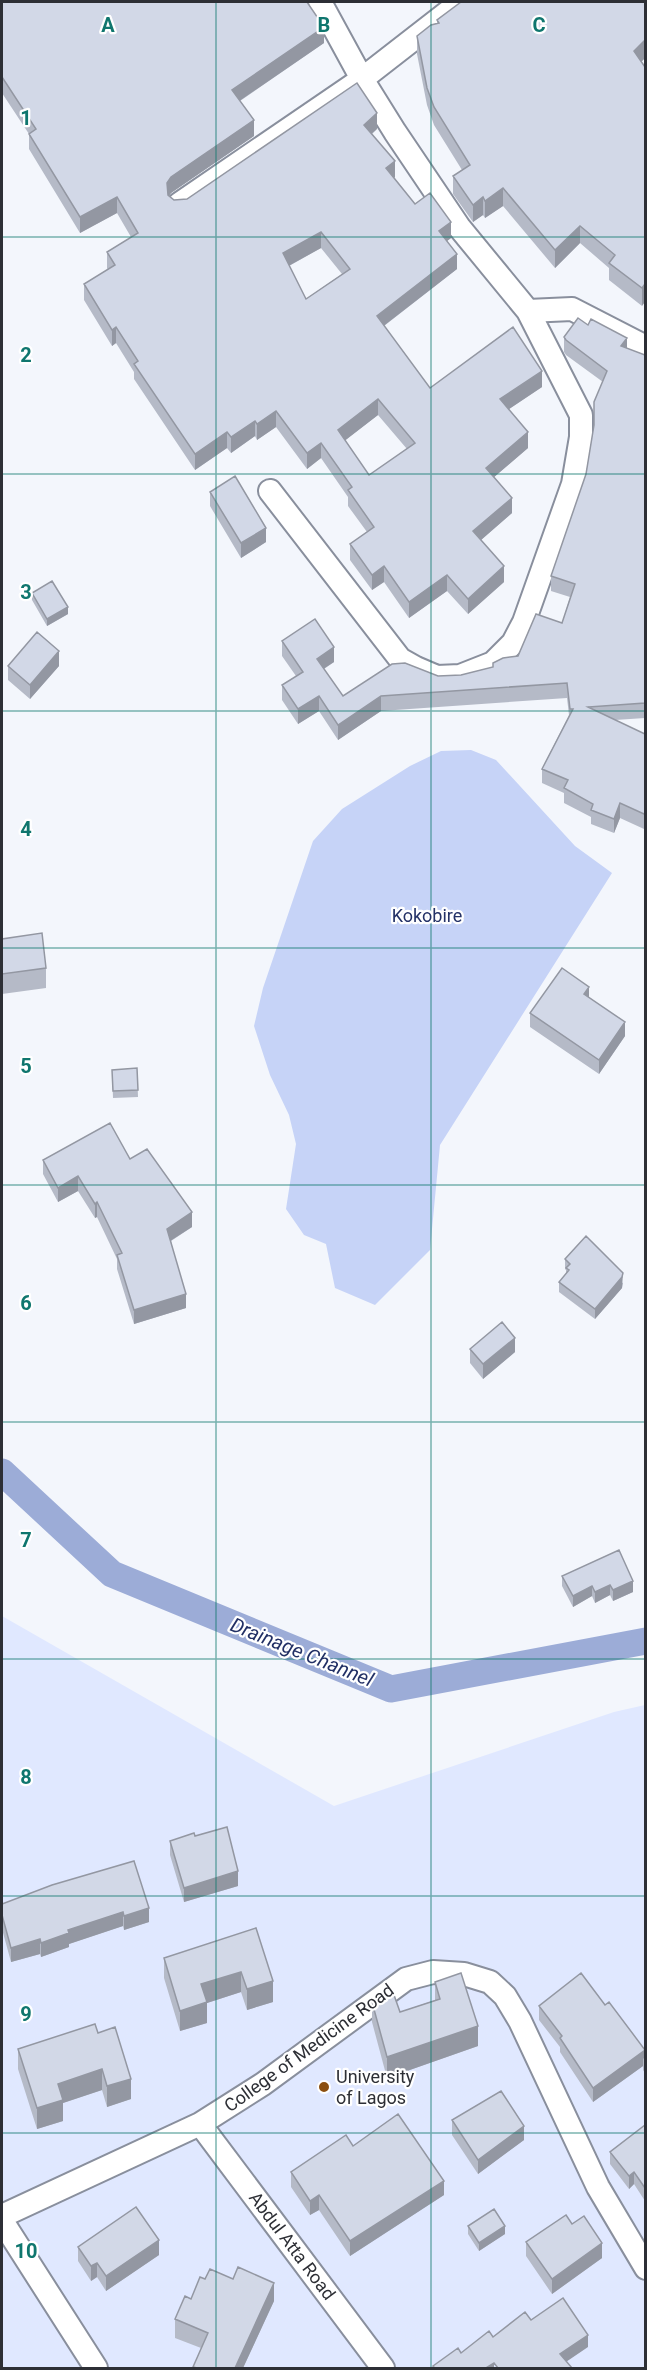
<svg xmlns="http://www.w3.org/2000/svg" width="647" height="2370" viewBox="0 0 647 2370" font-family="Roboto,sans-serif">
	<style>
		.built { fill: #e0e8ff }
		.green { fill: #c6d3f7 }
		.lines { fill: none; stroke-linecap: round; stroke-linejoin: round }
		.canal { stroke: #9cacd7; stroke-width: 27 }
		.street-casing { stroke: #898f9d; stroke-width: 26 }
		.street { stroke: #fff; stroke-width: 22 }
		.wall { fill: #b5bac7; fill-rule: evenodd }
		.shaded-wall { fill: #9397a2 }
		.building { fill: #d2d8e7; stroke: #9397a2; stroke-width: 1.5; fill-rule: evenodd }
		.grid { fill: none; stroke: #0f766e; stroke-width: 1.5; stroke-opacity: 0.55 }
		.poi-dot { fill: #8b4e0f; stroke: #fff; stroke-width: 2 }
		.labels { text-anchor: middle; stroke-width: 4.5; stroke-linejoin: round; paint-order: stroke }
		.park-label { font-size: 18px; fill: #243267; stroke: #fff }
		.street-label { font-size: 18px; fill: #2d2f35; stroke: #fff }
		.poi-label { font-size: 18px; fill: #2d2f35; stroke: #fff; text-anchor: start }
		.water-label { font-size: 20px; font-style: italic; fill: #223065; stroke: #fff }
		.grid-label { font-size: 20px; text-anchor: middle; font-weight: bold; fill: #0f766e; stroke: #fff; stroke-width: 4.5; stroke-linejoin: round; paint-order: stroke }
	</style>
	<rect width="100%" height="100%" fill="#f3f6fc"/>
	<path class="built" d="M2 1616 334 1806 614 1712 645 1705V2368H2Z"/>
	<path class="green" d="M471 750 496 760 575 846 612 873 440 1145 430 1250 375 1305 335 1288 326 1244 304 1235 286 1209 296 1144 289 1115 270 1075 254 1026 263 988 313 841 342 809 410 766 441 751Z"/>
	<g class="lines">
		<path class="canal" d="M2 1472 112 1574 391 1689 646 1641"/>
		<g class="street-casing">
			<path id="street" d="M179 204 362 79 461 2
				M528 311 572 309 646 347
				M270 491 400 659 416 668 437 677 460 676 493 663 513 643 524 622 573 484 581 437V415L528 311 459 227 395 132 362 79 320 2
				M200 2124 383 2368
				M2 2216 200 2124 263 2084 406 1979 433 1972 464 1974 490 1982 505 1996 520 2021 598 2187 646 2268
				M2 2221 96 2368"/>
		</g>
		<use href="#street" class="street"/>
	</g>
	<path class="wall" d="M2 2 324 43 240 101 254 136 171 193 169 196 174 200 187 199 377 129 372 134 395 177 394 178 415 204 451 238 447 241 457 269 384 326 430 388 542 387 509 409 528 448 494 477 512 513 481 540 504 582 468 614 447 591 409 618 384 582 372 590 350 560V544L367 532 348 506V497L321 458 307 469 276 427 257 440 255 436 231 453 227 448 195 470 134 379V372L116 343 112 346 84 300V284L108 270 107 268V252L131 237 117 213 80 233 29 149V134L2 93ZM321 248 342 274 306 299 289 266ZM378 415 407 449 369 475 345 440Z
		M645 2V58L641 62 645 67 642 306 609 280V268L580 243 555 268 503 206 485 218 483 215 473 222 453 194V176L462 170 434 125 427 105 417 54V36L437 23V20Z
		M588 325 627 348 645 355V718L615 720 645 734 644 829 620 818 614 833 591 824V817L564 803V793L542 783V769L569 715 567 698 381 711 338 740 319 711 298 724 282 700V685L296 676 282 656V641L334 662 324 669 343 696 438 676 461 675 493 667 518 656 562 623 570 597 551 591V576L586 474 603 382 566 355 564 352V337Z
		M210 492 266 542 241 558 210 506Z
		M32 593 68 614 47 626 32 600Z
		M8 666H59L30 699 8 680Z
		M2 939 46 968V988L2 994Z
		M589 997 625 1036 599 1074 530 1027V1013Z
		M137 1068 138 1097 113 1098 112 1070Z
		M130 1159 192 1227 171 1241 186 1308 134 1324 117 1269V1259L97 1217 95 1218 78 1191 58 1202 43 1174V1160Z
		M565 1259 623 1283 622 1288 595 1319 559 1292V1282L566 1274V1270L565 1269Z
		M470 1349 515 1352 483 1379 470 1363Z
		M619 1550 633 1592 613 1601 610 1595 595 1603 592 1596 573 1607 562 1586V1576Z
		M195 1836 238 1886 184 1902 170 1855V1841Z
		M52 1885 149 1922 124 1930 123 1926 69 1944V1947L41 1957 40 1954 11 1962 2 1929V1904Z
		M256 1928 273 2002 247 2010 241 1992 207 2003V2023L180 2031 164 1978V1958Z
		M435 1982 478 2046 387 2078 372 2022V2002L400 2012 435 2000Z
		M539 2006 645 2056V2055V2073L643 2070V2066L593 2102 560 2052V2047L539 2020Z
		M98 2033 131 2099 107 2107 102 2090 63 2103V2121L37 2129 18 2069V2049Z
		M452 2120 524 2140 478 2174 452 2135Z
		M645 2125V2201L634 2184 629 2189 610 2164V2152Z
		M353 2146 444 2195 350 2256 319 2210 310 2215 291 2187V2172Z
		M572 2224 602 2258 552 2294 526 2256V2242Z
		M468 2226 505 2234 479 2251 468 2234Z
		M78 2247 159 2255 106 2291 97 2277 91 2281 78 2261Z
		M191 2299 274 2301 243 2368H193L201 2348 175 2338V2319Z"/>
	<path class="shaded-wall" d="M324 27V43L232 106V90Z
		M645 40V58L634 69V51Z
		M377 113V129L364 140V125Z
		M254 120V136L171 193 167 199V183L171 177Z
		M395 161V177L386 184V168Z
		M503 188V206L485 218V201Z
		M117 197V213L80 233V217Z
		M483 197V215L473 222V205Z
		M451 222V238L439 247V231Z
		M580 226V243L555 268V250Z
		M321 232V248L283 269V253Z
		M457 254V269L377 331V316Z
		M645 284V302L642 306V288Z
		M116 327V343L112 346V330Z
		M627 338V352L621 346Z
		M542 371V387L500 415V399Z
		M378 399V415L338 446V430Z
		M276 411V427L257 440V424Z
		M255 421V436L231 453V437Z
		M227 432V448L195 470V454Z
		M528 432V448L486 484V468Z
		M321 443V458L307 469V453Z
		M512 498V513L473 547V531Z
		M266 528V542L241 558V543Z
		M384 566V582L372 590V575Z
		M504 566V582L468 614V599Z
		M447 575V591L409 618V602Z
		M68 607V614L47 626V619Z
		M334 647V662L317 673V659Z
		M59 651V666L30 699V685Z
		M319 696V711L298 724V709Z
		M381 696V711L338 740V725Z
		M620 803V818L614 833V819Z
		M645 812V826L644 829V814Z
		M589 987V1001L584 994Z
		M625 1022V1036L599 1074V1060Z
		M78 1176V1191L58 1202V1188Z
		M97 1202V1217L95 1218V1204Z
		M192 1212V1227L167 1243V1229Z
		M623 1273 622 1288 595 1319V1309Z
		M186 1294V1308L134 1324V1310Z
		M515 1338V1352L483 1379V1364Z
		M633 1581V1592L613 1601V1590Z
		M610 1585V1595L595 1603V1592Z
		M592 1586V1596L573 1607V1596Z
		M238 1871V1886L184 1902V1888Z
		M149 1908V1922L124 1930V1916Z
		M123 1912V1926L69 1944V1947L41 1957V1943L68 1930Z
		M40 1939V1954L11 1962V1948Z
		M241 1972V1992L207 2003V2023L180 2031V2011L201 1984Z
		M273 1981V2002L247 2010V1989Z
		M478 2026V2046L387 2078V2057Z
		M645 2050V2060L643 2058V2066L593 2102V2088Z
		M102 2069V2090L63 2103V2121L37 2129V2108L58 2084Z
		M131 2079V2099L107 2107V2086Z
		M524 2126V2140L478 2174V2160Z
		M634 2172V2184L629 2189V2176Z
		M444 2181V2195L350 2256V2241Z
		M319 2195V2210L310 2215V2201Z
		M505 2226V2234L479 2251V2243Z
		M159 2240V2255L106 2291V2276Z
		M602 2243V2258L552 2294V2279Z
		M97 2263V2277L91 2281V2266Z
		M274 2283V2301L243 2368H235Z
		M588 2335V2347L560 2366V2354Z
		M494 2363V2368H486Z"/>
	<path class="building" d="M2 2H307L324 27 232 90 254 120 171 177 167 183 168 195 174 200 187 199 357 83 377 113 364 125 395 161 386 168 415 204 430 193 451 222 439 231 457 254 377 316 430 388 513 327 542 371 500 399 528 432 486 468 512 498 473 531 504 566 468 599 447 575 409 602 384 566 372 575 350 544 374 527 348 490 352 487 321 443 307 453 276 411 257 424 255 421 231 437 227 432 195 454 134 364 138 361 116 327 112 330 84 284 115 265 107 252 138 233 117 197 80 217 29 134 36 129 2 77ZM321 232 350 269 306 299 283 253ZM378 399 415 443 369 475 338 430Z
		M461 2H645V40L634 51 645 67V284L642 288 609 263 615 255 580 226 555 250 503 188 485 201 483 197 473 205 453 176 470 165 434 107 427 88 417 36 431 25 439 23 437 20Z
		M578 318 588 325 591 319 627 338 621 346 645 355V703L588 707 645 734V812L644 814 620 803 614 819 591 810 593 804 564 788 568 780 542 769 573 709H570L567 683 381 696 338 725 319 696 298 709 282 685 303 672 282 641 315 619 334 647 317 659 343 696 392 664 405 663 438 676 461 675 493 667V663L503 658 518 656 536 614 562 623 575 584 551 576 586 474 594 425V402L607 371 566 340 564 337Z
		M235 476 266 528 241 543 210 492Z
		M52 581 68 607 47 619 32 593Z
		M37 632 59 651 30 685 8 666Z
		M42 933 46 968 2 974V939Z
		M562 968 589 987 584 994 625 1022 599 1060 530 1013Z
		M137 1068 138 1090 113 1091 112 1070Z
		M110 1123 130 1159 147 1149 192 1212 167 1229 186 1294 134 1310 117 1255 122 1253 97 1202 95 1204 78 1176 58 1188 43 1160Z
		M586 1236 623 1273 622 1277 595 1309 559 1282 569 1270 566 1268 570 1264 565 1259Z
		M502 1322 515 1338 483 1364 470 1349Z
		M619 1550 633 1581 613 1590 610 1585 595 1592 592 1586 573 1596 562 1576Z
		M227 1827 238 1871 184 1888 170 1841 194 1833 195 1836Z
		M134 1861 149 1908 124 1916 123 1912 68 1930 69 1933 41 1943 40 1939 11 1948 2 1915V1904L52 1885Z
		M256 1928 273 1981 247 1989 241 1972 201 1984 207 2002 180 2011 164 1958Z
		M461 1973 478 2026 387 2057 372 2002 394 1995 400 2012 440 1999 435 1982Z
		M581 1973 605 2005 609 2002 645 2050 593 2088 560 2038 562 2036 539 2006Z
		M95 2024 98 2033 115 2027 131 2079 107 2086 102 2069 58 2084 63 2100 37 2108 18 2049Z
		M501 2091 524 2126 478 2160 452 2120Z
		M398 2114 444 2181 350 2241 319 2195 310 2201 291 2172 346 2135 353 2146Z
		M645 2125V2188L634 2172 629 2176 610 2152Z
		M136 2207 159 2240 106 2276 97 2263 91 2266 78 2247Z
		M494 2209 505 2226 479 2243 468 2226Z
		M566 2215 572 2224 584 2216 602 2243 552 2279 526 2242Z
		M238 2267 274 2283 235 2368H197L193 2367 208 2333 175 2319 185 2296 191 2299 200 2277 205 2279 210 2269 233 2279Z
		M563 2298 588 2335 560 2354 572 2368H498L494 2363 486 2368H435L433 2366 458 2348 461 2353 489 2331 493 2337 525 2312 531 2320Z"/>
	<path class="grid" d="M216 2V2368M431 2V2368M2 237H646M2 474H646M2 711H646M2 948H646M2 1185H646M2 1422H646M2 1659H646M2 1896H646M2 2133H646"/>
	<circle class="poi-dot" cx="324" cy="2087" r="6"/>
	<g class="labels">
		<g class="park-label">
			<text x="427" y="922">Kokobire</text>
		</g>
		<g class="street-label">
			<text transform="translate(309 2048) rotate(-36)" y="6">College of Medicine Road</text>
			<text transform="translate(292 2246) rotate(53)" y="6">Abdul Atta Road</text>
		</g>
		<g class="poi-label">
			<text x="336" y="2083">University<tspan x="336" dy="21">of Lagos</tspan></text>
		</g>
		<g class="water-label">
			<text transform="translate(302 1652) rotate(22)" y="7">Drainage Channel</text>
		</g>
	</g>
	<g class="grid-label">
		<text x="108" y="32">A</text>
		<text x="324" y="32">B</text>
		<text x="539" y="32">C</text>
		<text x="26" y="125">1</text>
		<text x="26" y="362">2</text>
		<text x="26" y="599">3</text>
		<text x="26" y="836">4</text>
		<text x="26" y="1073">5</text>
		<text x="26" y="1310">6</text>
		<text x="26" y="1547">7</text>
		<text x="26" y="1784">8</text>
		<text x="26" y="2021">9</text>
		<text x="26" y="2258">10</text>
	</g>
	<rect width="647" height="2370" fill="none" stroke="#2d2f35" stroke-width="6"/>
</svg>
